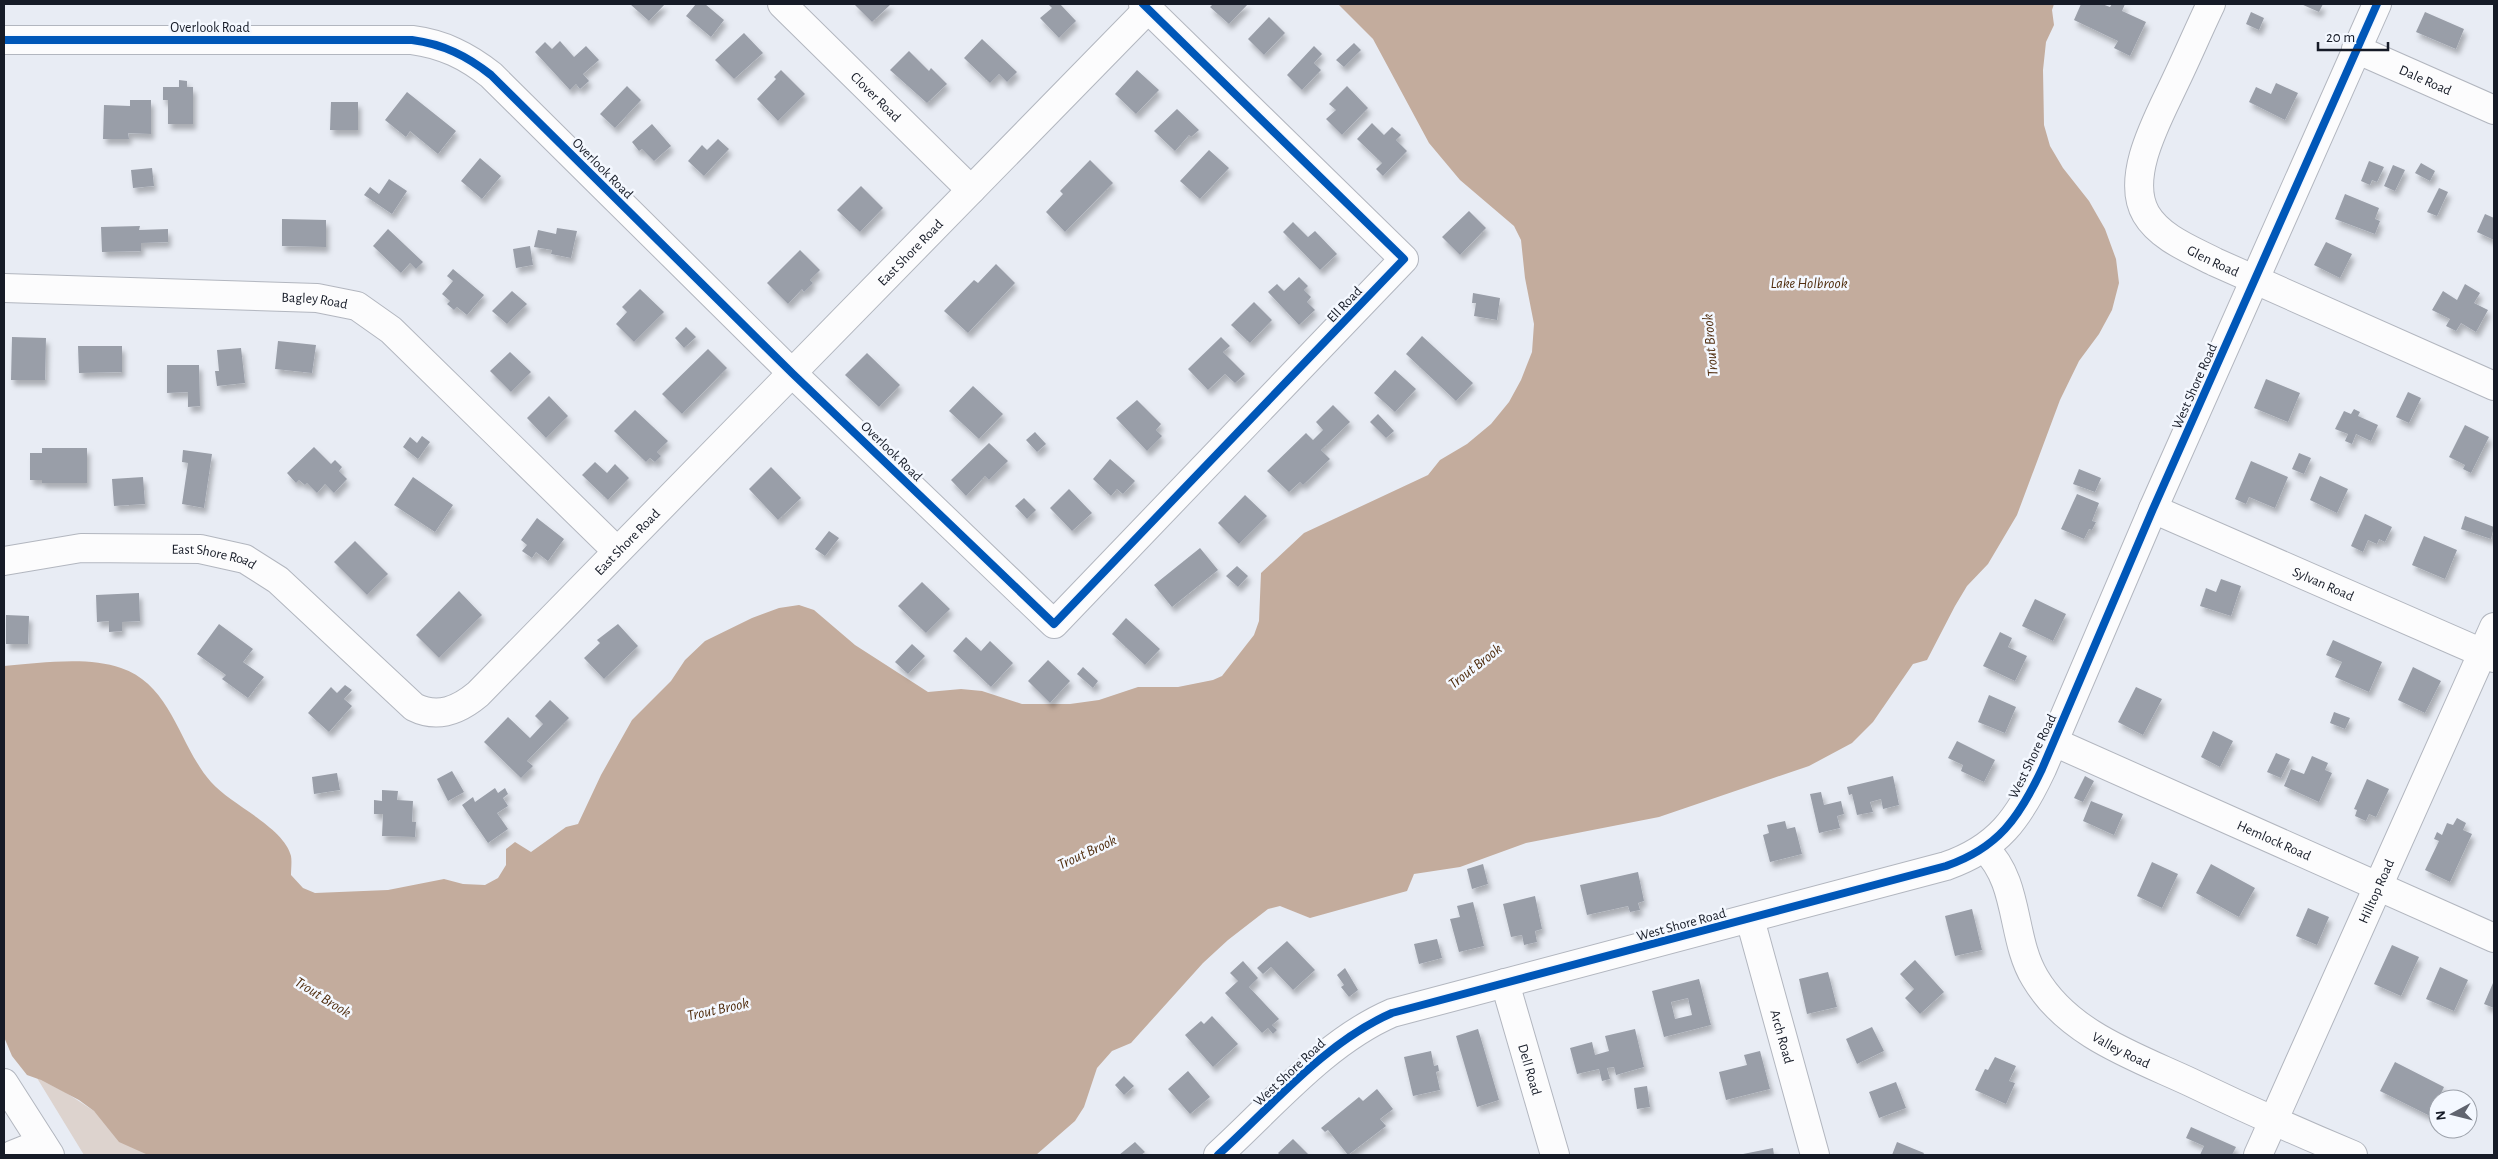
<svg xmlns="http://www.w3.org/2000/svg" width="2498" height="1159" viewBox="0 0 2498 1159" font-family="'Alegreya Sans',sans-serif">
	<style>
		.green { fill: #ddd3ce }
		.water { fill: #c3ac9d }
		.building { fill: #999ea8; fill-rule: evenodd; filter: url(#shadow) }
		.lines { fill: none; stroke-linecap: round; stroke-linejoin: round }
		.minor-casing { stroke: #b2b6bf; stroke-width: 30 }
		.minor { stroke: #fcfcfd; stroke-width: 28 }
		.cycleway-casing { stroke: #f4f8ff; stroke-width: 11 }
		.cycleway { stroke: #0057b8; stroke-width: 8 }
		.labels { text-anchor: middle; stroke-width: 5; stroke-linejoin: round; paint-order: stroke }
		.street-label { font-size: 14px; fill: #161b27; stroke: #f4f8ff }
		.water-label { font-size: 15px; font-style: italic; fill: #502d0e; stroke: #f4f8ff }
	</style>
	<defs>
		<filter id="shadow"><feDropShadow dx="3" dy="5.5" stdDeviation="2.5" flood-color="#0004"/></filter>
	</defs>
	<rect width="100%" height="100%" fill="#e8ecf4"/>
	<path class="green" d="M37 1078 65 1092 94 1111 133 1147 148 1155H84Z"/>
	<path class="water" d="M1338 4H2054L2052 10 2054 25 2046 42 2043 70 2044 125 2050 146 2063 168 2089 201 2105 229 2116 259 2119 283 2112 310 2099 334 2079 361 2060 400 2017 515 1988 564 1967 586 1955 606 1927 660 1913 664 1873 722 1852 743 1809 766 1659 817 1526 843 1460 867 1414 874 1407 891 1310 918 1280 906 1268 909 1228 940 1203 963 1131 1043 1112 1051 1097 1068 1084 1107 1075 1121 1036 1155H148L119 1142 94 1111 79 1100 41 1080 27 1075 12 1056 4 1037V666C39 663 88 656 121 668 172 685 179 746 211 782 231 805 284 827 291 856 292 862 291 869 291 875L303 888 315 893 388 890 444 879 463 884 485 885 498 878 506 865V849L515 842 531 852 566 827 578 824 601 775 632 720 671 681 685 660 705 641 752 618 779 608 799 605 814 610 855 645 928 692 961 689 982 691 1022 704H1070L1099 700 1138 687H1178L1213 680 1222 676 1254 635 1259 621 1261 573 1304 533 1428 475 1440 460 1467 444 1491 424 1509 402 1521 380 1532 352 1534 324 1525 278 1521 240 1514 226 1460 180 1429 143 1373 39Z"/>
	<path class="building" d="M630 4H665L649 21Z
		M696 4H705L724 20 711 37 686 16Z
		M854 4H891L872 22Z
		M1048 4H1060L1076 21 1059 38 1040 18 1052 8Z
		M1213 4H1248L1229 24 1210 7Z
		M2081 4H2102L2110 7 2112 4H2125L2122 11 2146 22 2130 56 2114 48 2118 41 2074 20Z
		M2301 4H2323L2319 12Z
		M2251 12 2264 18 2259 30 2246 24Z
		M2425 12 2464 29 2456 49 2416 32Z
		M1269 17 1285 33 1264 55 1248 39Z
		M744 33 763 53 734 79 715 60Z
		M982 39 1017 72 1007 82 999 74 990 83 964 58Z
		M560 41 574 57 586 46 599 60 583 74 589 81 580 89 576 84 570 90 535 52 545 42 552 49Z
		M1354 43 1361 50 1344 67 1336 60Z
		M1314 46 1322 54 1314 63 1321 70 1302 90 1287 75Z
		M909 51 929 71 931 68 947 84 927 103 890 70Z
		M781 70 805 94 778 121 757 99 776 79 774 77Z
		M1137 70 1159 90 1136 114 1115 94Z
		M179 80 187 81V87H193V124H168V100H163V87H179Z
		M2276 83 2298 93 2285 120 2249 102 2256 87 2271 94Z
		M627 86 641 100 615 128 600 114Z
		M1347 86 1368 108 1342 135 1326 119 1336 110 1329 104Z
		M407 92 456 131 438 154 410 131 406 137 385 120Z
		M130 100H151V134L128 133 129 139H103L104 105 130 106Z
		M331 102H358V130H330Z
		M1177 109 1199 130 1191 137 1189 135 1175 151 1154 131Z
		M1372 123 1384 135 1392 127 1401 135 1396 140 1407 151 1383 176 1376 169 1382 163 1357 139Z
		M652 124 671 146 654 161 642 149 639 151 632 142Z
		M718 139 729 149 704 176 688 161 702 145 707 150Z
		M1209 150 1229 168 1200 199 1180 181Z
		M480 158 501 176 482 199 461 181Z
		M1090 160 1113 183 1065 232 1046 212 1063 194 1060 191Z
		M2369 161 2384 167 2377 182 2372 180 2370 185 2361 181Z
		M2421 163 2435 171 2430 181 2415 173Z
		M2393 165 2405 170 2395 191 2384 186Z
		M152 168 154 186 133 188 131 170Z
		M389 179 407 191 392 214 364 195 370 187 379 194Z
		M861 186 883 208 860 232 837 210Z
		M2439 188 2448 192 2437 216 2427 212Z
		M2345 194 2379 208 2375 219 2380 221 2375 234 2335 219Z
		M1469 211 1486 228 1460 255 1442 237Z
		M2485 214 2494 218V240L2477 232Z
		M282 219 326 220V247L282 246Z
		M1293 222 1308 237 1315 231 1337 254 1320 270 1283 232Z
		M140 226 139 230 168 229V242L141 243V251L102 252 101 227Z
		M557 228 577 231 571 258 551 254 552 250 534 247 538 230 556 234Z
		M388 229 423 262 416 269 410 263 401 273 373 246Z
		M2326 242 2352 254 2340 278 2314 265Z
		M530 246 533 265 516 268 513 249Z
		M800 250 820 270 810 280 813 283 804 292 802 289 788 304 767 283Z
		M996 264 1015 283 968 333 944 311 974 280 978 283Z
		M453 269 484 295 467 315 457 307 454 310 447 304 450 301 442 294 453 281 447 276Z
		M1299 277 1308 286 1304 290 1311 297 1307 302 1315 310 1299 325 1268 292 1277 284 1284 291Z
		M2465 284 2480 293 2474 303 2488 310 2476 332 2461 323 2456 331 2446 326 2450 319 2432 310 2443 291 2457 300Z
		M640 289 664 312 634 342 616 324 627 312 622 307Z
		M512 291 527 304 507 324 492 311Z
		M1473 293 1500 298 1497 320 1474 316 1476 303H1472Z
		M1254 302 1272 320 1250 343 1231 325Z
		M686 327 696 337 684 348 675 338Z
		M1422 336 1473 383 1456 401 1406 354Z
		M12 337 46 338 45 380H11Z
		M1221 337 1230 346 1223 352 1245 374 1235 383 1225 374 1208 390 1188 369Z
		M278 341 316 345 312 373 275 369Z
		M78 346H122V372L79 373Z
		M241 348 245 383 217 386 215 371H219L217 350Z
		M708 349 727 368 682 414 662 394Z
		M510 352 531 372 511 392 490 371Z
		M867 353 900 385 879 407 845 375Z
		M167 365H199L200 406 188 407V392L167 393Z
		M1395 370 1416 389 1395 412 1374 393Z
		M2266 379 2300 393 2288 422 2254 408Z
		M973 386 1003 414 979 439 949 411Z
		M2408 392 2421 398 2409 423 2396 417Z
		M549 396 568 416 546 438 527 418Z
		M1137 400 1161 424 1156 430 1162 436 1147 451 1116 418Z
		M1333 405 1350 422 1321 450 1330 459 1303 485 1300 482 1289 492 1267 471 1306 433 1313 440 1323 430 1316 422Z
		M2354 409 2360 412 2358 416 2378 425 2371 441 2356 434 2352 444 2345 441 2348 434 2335 429 2344 411 2351 414Z
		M635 410 668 441 657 452 661 456 655 462 650 458 646 462 614 431Z
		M1378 414 1394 431 1386 438 1370 422Z
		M2465 425 2489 437 2471 473 2463 469 2465 465 2449 457Z
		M1035 432 1046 444 1037 452 1026 440Z
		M422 436 430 442 418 459 403 447 410 437 417 443Z
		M989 443 1008 461 989 480 985 476 966 496 951 480Z
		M314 447 331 464 335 460 342 467 339 471 347 479 334 493 325 484 317 493 307 483 305 485 299 480 296 483 287 473Z
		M42 448H87V483H42V480H30V453H42Z
		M183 450 212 454 204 508 182 504 188 463 182 462Z
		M2299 453 2311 458 2304 474 2292 469Z
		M1110 459 1135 481 1123 494 1117 489 1111 496 1093 479Z
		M2251 461 2288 477 2275 508 2249 497 2246 504 2235 499Z
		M595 462 607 473 615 464 629 478 608 500 582 475Z
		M771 467 801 498 778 520 749 489Z
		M2079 469 2101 478 2095 492 2073 484Z
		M2320 476 2348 489 2337 513 2310 500Z
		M143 477 145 504 114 506 112 479Z
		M413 477 453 505 435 532 394 505Z
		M1069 489 1092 513 1072 531 1050 508Z
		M2077 494 2099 503 2092 521 2096 522 2092 530 2089 529 2084 539 2061 529Z
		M1245 495 1267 516 1239 544 1218 523Z
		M1024 498 1036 510 1027 519 1015 506Z
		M2365 514 2392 527 2385 542 2379 539 2377 544 2368 540 2363 552 2351 546Z
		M2465 516 2494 527 2491 539 2461 529Z
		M537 518 564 539 548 561 536 552 532 558 522 551 527 545 521 540Z
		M829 531 839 538 825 556 815 549Z
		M2424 536 2457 550 2445 579 2412 565Z
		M355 541 388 574 367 595 334 562Z
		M1200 548 1218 570 1172 607 1154 585Z
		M1237 566 1248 576 1238 587 1226 576Z
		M2221 579 2241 586 2231 616 2200 606 2206 588 2216 592Z
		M922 582 950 609 926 633 898 606Z
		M459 591 482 615 439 658 416 635Z
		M139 593 140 621 122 622V631L109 632V621L97 622 96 595Z
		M2035 599 2066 614 2053 641 2022 626Z
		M6 615 29 616 28 644H6Z
		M1126 618 1160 649 1145 665 1112 634Z
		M219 624 253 649 243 662 264 677 248 698 222 679 226 675 197 654Z
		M618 624 638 646 604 679 584 658 600 643 597 640Z
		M2000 632 2012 638 2008 647 2027 656 2015 681 1983 666Z
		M966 637 981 651 990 641 1013 663 991 687 953 651Z
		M2333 640 2382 662 2369 692 2335 677 2342 662 2326 655Z
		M912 644 925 656 908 674 895 662Z
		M1048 660 1070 681 1050 703 1028 681Z
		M1083 667 1098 681 1093 688 1077 674Z
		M2413 667 2441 681 2425 713 2398 700Z
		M345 685 352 690 344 699 352 706 329 732 308 713 331 687 337 693Z
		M2136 687 2162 699 2143 735 2118 722Z
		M1989 695 2016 707 2005 733 1978 722Z
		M550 700 569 718 527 761 533 766 521 778 484 742 508 717 530 738 543 724 535 716Z
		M2334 712 2350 718 2345 729 2330 723Z
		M2213 731 2233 741 2220 767 2201 757Z
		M1957 741 1995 760 1984 782 1961 771 1963 765 1948 758Z
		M2276 753 2290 759 2281 778 2267 772Z
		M2312 756 2328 763 2325 770 2332 773 2319 802 2284 786 2291 769 2304 774Z
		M452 771 464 792 448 801 437 779Z
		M337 773 340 790 314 794 312 777Z
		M1893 776 1899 805 1883 809 1881 799 1870 802 1873 812 1857 815 1852 794 1849 795 1847 787Z
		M2085 776 2094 781 2083 802 2074 798Z
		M2367 779 2389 789 2376 817 2369 814 2366 821 2355 816 2357 810 2354 809Z
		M495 788 498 793 505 788 508 794 503 798 508 806 497 813 508 829 488 843 462 805 473 797 475 802Z
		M382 790 398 791 397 800 413 801 412 822H416L415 837 382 836 383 814H374V800L382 801Z
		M1821 792 1824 805 1841 801 1844 814 1837 816 1840 828 1819 833 1810 794Z
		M2091 801 2123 814 2114 835 2083 821Z
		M2457 818 2466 823 2463 830 2472 834 2450 882 2425 870 2439 841 2434 839 2437 832 2442 835 2447 823 2453 825Z
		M1785 821 1787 829 1795 827 1802 854 1770 862 1763 835 1769 833 1767 825Z
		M2152 862 2178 874 2162 908 2137 896Z
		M1483 864 1488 884 1472 889 1467 869Z
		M2211 864 2255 888 2239 917 2196 893Z
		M1638 872 1644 901 1638 903 1640 910 1630 912 1628 906 1587 915 1580 885Z
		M1535 896 1542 929 1535 931 1537 942 1524 945 1522 935 1511 937 1503 904Z
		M1473 902 1484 946 1459 952 1450 919 1460 917 1457 906Z
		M2308 908 2329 917 2317 945 2296 936Z
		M1972 909 1982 950 1955 956 1945 916Z
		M1437 939 1442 958 1419 964 1414 944Z
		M1287 941 1315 970 1293 990 1271 967 1263 974 1257 968Z
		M2392 945 2419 957 2401 996 2374 984Z
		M1915 960 1944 992 1920 1014 1905 998 1914 989 1900 974Z
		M1243 961 1258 978 1249 987 1279 1019 1272 1025 1277 1030 1273 1034 1268 1028 1262 1033 1225 993 1238 981 1230 973Z
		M2440 967 2468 980 2454 1011 2426 999Z
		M1345 968 1358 990 1349 997 1341 987 1344 985 1337 975Z
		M1828 972 1837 1007 1807 1014 1799 979Z
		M1699 979 1711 1025 1664 1037 1652 991ZM1688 998 1692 1015 1675 1019 1671 1002Z
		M2493 983 2494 984V1008L2484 1004Z
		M1212 1016 1238 1044 1213 1067 1185 1035 1201 1021 1204 1024Z
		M1872 1027 1884 1051 1857 1064 1846 1039Z
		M1478 1029 1499 1100 1477 1107 1456 1036Z
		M1635 1029 1644 1067 1616 1075 1614 1067 1607 1068 1610 1079 1602 1081 1599 1069 1577 1074 1570 1048 1592 1042 1595 1055 1609 1051 1605 1036Z
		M1431 1051 1434 1066 1438 1065 1439 1071 1436 1072 1440 1090 1413 1096 1404 1057Z
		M1760 1051 1770 1089 1726 1100 1719 1072 1747 1065 1744 1055Z
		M1995 1057 2016 1066 2009 1081 2015 1083 2006 1104 1975 1090 1985 1069 1988 1070Z
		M2395 1062 2444 1087 2430 1116 2380 1091Z
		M1188 1071 1210 1097 1190 1114 1168 1089Z
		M1124 1076 1134 1086 1124 1095 1115 1085Z
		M1896 1082 1906 1108 1879 1118 1869 1092Z
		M1647 1086 1650 1107 1637 1109 1634 1088Z
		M1377 1089 1393 1109 1380 1119 1386 1126 1348 1155 1328 1130 1325 1132 1321 1128 1359 1097 1363 1101Z
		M2191 1127 2236 1147 2232 1155H2200L2204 1146 2186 1138Z
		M1293 1139 1309 1155H1280L1278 1153Z
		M1135 1142 1145 1152 1141 1155H1119Z
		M1897 1142 1924 1153 1923 1155H1892Z
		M1773 1148 1774 1155H1743V1154Z"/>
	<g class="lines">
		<g class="minor-casing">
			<g id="minor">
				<path id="s1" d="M782 4 971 190"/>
				<path id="s2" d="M2211 4C2199 29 2188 55 2176 80 2160 115 2124 176 2146 214 2160 238 2192 250 2215 262L2494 386"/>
				<path d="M4 40H412C443 44 467 56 491 75L793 374 1054 624 1404 259 1143 4"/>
				<path id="s3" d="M2356 49 2494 110"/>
				<path id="s4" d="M4 288 317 298 357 306 391 330 617 551"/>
				<path id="s5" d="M2153 509 2494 658"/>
				<path id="s6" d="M4 561 81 548 200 549 245 559 278 580 414 707C438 719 459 710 478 694L1148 9"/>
				<path id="s7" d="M2054 742 2494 938"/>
				<path id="s8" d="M1985 849C2020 882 2011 939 2035 978 2068 1034 2134 1056 2190 1082 2244 1108 2298 1132 2353 1155"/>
				<path id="s9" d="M1750 919 1815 1155"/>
				<path id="s10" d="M1505 983 1555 1155"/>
				<path d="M4 1083 50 1155"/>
				<path d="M12 1155 42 1143"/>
				<path d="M1218 1155C1272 1106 1325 1042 1392 1013L1946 866C1998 848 2019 818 2042 769L2153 509 2377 4"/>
				<path id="s11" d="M2258 1155 2494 627"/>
			</g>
		</g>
		<use href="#minor" class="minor"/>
		<g class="cycleway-casing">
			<path id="cycleway" d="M4 40H412C443 44 467 56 491 75L793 374 1054 624 1404 259 1143 4
				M1218 1155C1272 1106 1325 1042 1392 1013L1946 866C1998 848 2019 818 2042 769L2153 509 2377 4"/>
		</g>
		<use href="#cycleway" class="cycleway"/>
	</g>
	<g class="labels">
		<g class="street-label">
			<text x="210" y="32">Overlook Road</text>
			<text dy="5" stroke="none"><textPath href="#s3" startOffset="76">Dale Road</textPath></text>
			<text dy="5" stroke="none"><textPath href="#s1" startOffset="132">Clover Road</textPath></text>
			<text transform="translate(603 168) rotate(45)" y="5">Overlook Road</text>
			<text dy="5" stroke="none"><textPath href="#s6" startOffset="1156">East Shore Road</textPath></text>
			<text dy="5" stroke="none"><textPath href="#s2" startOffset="309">Glen Road</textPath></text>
			<text dy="5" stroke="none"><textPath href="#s4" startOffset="311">Bagley Road</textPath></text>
			<text transform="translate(1344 304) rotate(-46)" y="5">Ell Road</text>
			<text transform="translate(2194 386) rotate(-66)" y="5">West Shore Road</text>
			<text transform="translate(892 451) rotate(44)" y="5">Overlook Road</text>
			<text dy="5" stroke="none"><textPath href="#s6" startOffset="751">East Shore Road</textPath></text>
			<text dy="5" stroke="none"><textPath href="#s6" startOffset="212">East Shore Road</textPath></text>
			<text dy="5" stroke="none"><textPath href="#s5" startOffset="186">Sylvan Road</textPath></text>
			<text transform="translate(2032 756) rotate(-64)" y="5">West Shore Road</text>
			<text dy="5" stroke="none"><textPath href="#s7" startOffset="241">Hemlock Road</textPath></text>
			<text dy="5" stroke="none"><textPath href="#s11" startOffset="289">Hilltop Road</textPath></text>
			<text transform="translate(1681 924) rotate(-15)" y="5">West Shore Road</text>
			<text dy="5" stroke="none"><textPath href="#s9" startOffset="122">Arch Road</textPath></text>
			<text dy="5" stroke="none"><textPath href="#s8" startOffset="254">Valley Road</textPath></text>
			<text dy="5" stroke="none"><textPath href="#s10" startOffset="90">Dell Road</textPath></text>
			<text transform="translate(1289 1072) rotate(-43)" y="5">West Shore Road</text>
		</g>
		<g class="water-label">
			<text x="1809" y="288">Lake Holbrook</text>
			<text transform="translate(1710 345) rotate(-95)" y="5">Trout Brook</text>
			<text transform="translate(1475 666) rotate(-38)" y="5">Trout Brook</text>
			<text transform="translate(1087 852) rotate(-25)" y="5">Trout Brook</text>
			<text transform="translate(323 997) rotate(32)" y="5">Trout Brook</text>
			<text transform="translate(718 1009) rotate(-12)" y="5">Trout Brook</text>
		</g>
	</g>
	<rect width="2498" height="1159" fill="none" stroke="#161b27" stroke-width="10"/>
	<g transform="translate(2453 1114) rotate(263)"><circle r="24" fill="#f4f8ff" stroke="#9ba0a9"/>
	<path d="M0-4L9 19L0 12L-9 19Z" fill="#60646f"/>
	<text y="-8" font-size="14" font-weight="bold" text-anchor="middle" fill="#161b27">N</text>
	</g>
	<path d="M2318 42v8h70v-8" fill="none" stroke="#161b27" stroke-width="2.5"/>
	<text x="2326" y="42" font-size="15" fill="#161b27" stroke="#f4f8ff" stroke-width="4" paint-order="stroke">20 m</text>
</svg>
